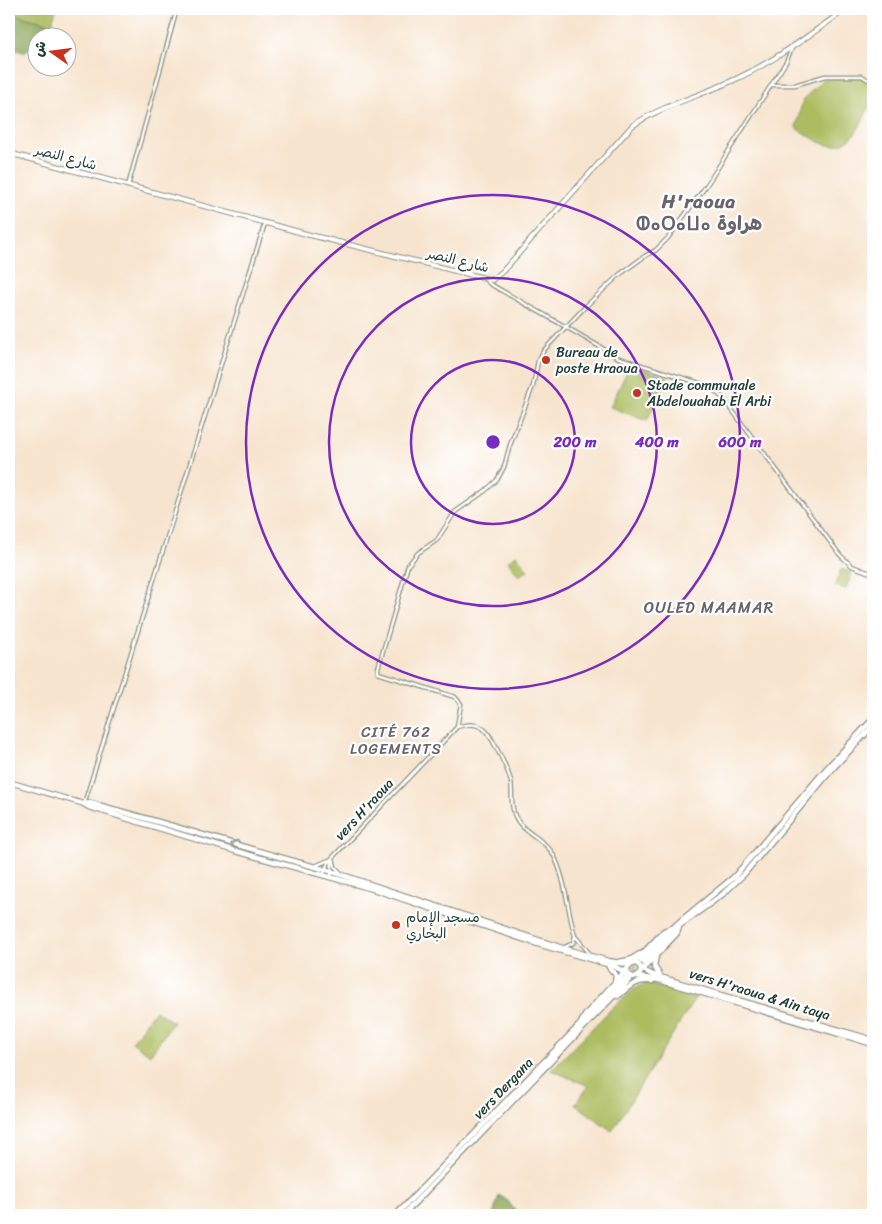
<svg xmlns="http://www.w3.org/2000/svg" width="882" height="1224" viewBox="0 0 882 1224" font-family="Sriracha,'Playpen Sans Arabic','Noto Sans Tifinagh',sans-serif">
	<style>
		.green { fill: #acbc5f; stroke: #667c4a }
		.forest { fill: #89a456; stroke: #547045 }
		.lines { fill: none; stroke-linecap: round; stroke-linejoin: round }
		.highway-tunnel { stroke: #ccc3af; stroke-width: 4.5; stroke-dasharray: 4.5 2; stroke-linecap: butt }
		.minor-casing { stroke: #8b9081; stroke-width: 5 }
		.major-casing { stroke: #8b9081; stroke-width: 6 }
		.highway-casing { stroke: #8b9081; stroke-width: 7 }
		.minor { stroke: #fff; stroke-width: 2.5 }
		.major { stroke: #fff; stroke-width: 4 }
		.highway { stroke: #fff; stroke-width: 4.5 }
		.oneway { stroke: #8f9e9a }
		.ring { fill: none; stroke: #7b2cbf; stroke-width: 2.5 }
		.poi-dot { fill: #c8321e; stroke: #fff; stroke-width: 2 }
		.labels { text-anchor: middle; stroke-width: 4.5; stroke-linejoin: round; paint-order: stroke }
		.street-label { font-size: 14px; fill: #1f3d34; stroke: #fff }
		.poi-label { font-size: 14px; fill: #1f3d34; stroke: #fff; text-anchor: start }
		.neighbourhood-label { font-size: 15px; letter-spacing: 1px; fill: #67646e; stroke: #fff }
		.quarter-label { font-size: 16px; letter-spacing: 1px; fill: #67646e; stroke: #fff }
		.district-label { font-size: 19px; font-weight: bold; letter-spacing: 1px; fill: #67646e; stroke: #fff }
		.centre { fill: #7b2cbf; stroke: #fff; stroke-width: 2.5 }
		.ring-label { font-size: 15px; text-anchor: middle; font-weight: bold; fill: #7b2cbf; stroke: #fff; stroke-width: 4.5; stroke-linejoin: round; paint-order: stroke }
	</style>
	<rect width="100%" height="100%" fill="#fff"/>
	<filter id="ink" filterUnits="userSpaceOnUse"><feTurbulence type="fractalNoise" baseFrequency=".02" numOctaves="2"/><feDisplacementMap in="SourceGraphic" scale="10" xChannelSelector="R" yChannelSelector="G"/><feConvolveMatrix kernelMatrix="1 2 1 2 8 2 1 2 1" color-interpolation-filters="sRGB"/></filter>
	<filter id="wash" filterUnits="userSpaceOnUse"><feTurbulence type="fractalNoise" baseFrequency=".0096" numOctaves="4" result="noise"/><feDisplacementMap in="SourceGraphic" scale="20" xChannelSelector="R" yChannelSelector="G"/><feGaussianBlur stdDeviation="1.12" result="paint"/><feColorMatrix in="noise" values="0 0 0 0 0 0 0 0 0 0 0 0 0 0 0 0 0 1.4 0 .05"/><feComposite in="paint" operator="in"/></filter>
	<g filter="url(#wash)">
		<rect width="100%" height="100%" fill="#f7e4ce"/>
		<path class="green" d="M15 9H56L52 24 13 14Z
			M854 77C860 77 867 77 872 83 878 91 860 130 853 136 847 142 837 147 828 145 820 144 805 133 797 129L796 127 803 100 823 79H844Z
			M630 365 668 377 647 421 610 407Z
			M516 555 528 570 519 576 508 561Z
			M841 569 852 573 846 589 835 586Z
			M645 983 696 997 612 1131 575 1104 589 1086 551 1070 613 1007 636 988Z
			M155 1010 173 1022 150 1055 132 1042Z"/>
		<path class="forest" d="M9 13 53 25 43 37 38 38 37 43 24 52 16 50 11 60 9 58Z
			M499 1195 508 1201 518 1215H493Z"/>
	</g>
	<g filter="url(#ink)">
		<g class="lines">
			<path class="highway-tunnel" d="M627 976 641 961
				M629 980 644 963"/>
			<g class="minor-casing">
				<path id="minor" d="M772 85H795L825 76H862L873 83
					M128 186 177 9
					M486 280 490 284 566 327 619 358 709 386 723 398 840 555 852 566 873 574
					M457 727 461 704 455 697 378 673V668L408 565 418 553 437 540 455 512 485 491 497 480 504 467 510 445 533 386 538 361 544 350 585 307 619 275 645 256 656 250 668 238 706 186 786 62 793 46
					M84 804 265 223
					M333 857 335 867 342 874
					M315 866 329 860
					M323 876 327 865 332 858 457 727C483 718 489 733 499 753 504 763 509 772 511 782 513 793 510 805 515 816 522 833 544 838 553 854 566 878 567 909 575 936
					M331 878 332 860
					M563 948 573 943 575 936 591 955"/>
			</g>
			<g class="major-casing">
				<path id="major" d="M9 153 310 235 492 280 503 271 632 126C664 104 701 96 736 79 775 61 811 34 846 9
					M9 782 84 804"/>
			</g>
			<g class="highway-casing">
				<path id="highway" d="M84 804 90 803C169 824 247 849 327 870L562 948 608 961 626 964H632
					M84 804 89 807 232 850 373 889 538 944 614 966 628 974
					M656 956 654 966 660 976
					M641 961 677 924 734 877 828 767 873 719
					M619 962 630 960 640 954
					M627 970a7 7 0 1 1 14 0a7 7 0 1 1-14 0Z
					M644 963 679 926 723 894 744 874 833 768 873 726
					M633 964 664 931 671 928
					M609 967 616 975 615 983
					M641 969 653 975 873 1040
					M641 971 677 933 679 927
					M637 977 659 980 873 1044
					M618 996C628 987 637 979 652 981
					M582 1021 586 1014 627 969
					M396 1215 626 977
					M403 1215 629 980"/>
			</g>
			<use href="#minor" class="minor"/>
			<use href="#major" class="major"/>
			<use href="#highway" class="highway"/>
		</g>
		<defs><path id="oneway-chevron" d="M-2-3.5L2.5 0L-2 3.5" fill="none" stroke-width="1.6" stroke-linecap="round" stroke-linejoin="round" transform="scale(1.25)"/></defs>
		<use class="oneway" href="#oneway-chevron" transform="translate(234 844) rotate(-163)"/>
	</g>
	<g class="ring">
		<circle cx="493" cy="442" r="82"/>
		<circle cx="493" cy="442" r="164"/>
		<circle cx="493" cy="442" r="247"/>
	</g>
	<g class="poi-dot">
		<circle cx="546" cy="360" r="5"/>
		<circle cx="637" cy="393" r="5"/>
		<circle cx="396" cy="925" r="5"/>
	</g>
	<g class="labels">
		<g class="street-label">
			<text transform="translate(66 157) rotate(15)" y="5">شارع النصر</text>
			<text transform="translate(458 260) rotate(14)" y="5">شارع النصر</text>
			<text transform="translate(364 809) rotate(-47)" y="5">vers H'raoua</text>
			<text transform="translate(760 994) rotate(17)" y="5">vers H'raoua &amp; Ain taya</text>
			<text transform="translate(503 1088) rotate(-46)" y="5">vers Dergana</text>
		</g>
		<g class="poi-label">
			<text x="556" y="357">Bureau de<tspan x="556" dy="16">poste Hraoua</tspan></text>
			<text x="647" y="390">Stade communale<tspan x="647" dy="16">Abdelouahab El Arbi</tspan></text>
			<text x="406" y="922">مسجد الإمام<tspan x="406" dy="16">البخاري</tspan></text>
		</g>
		<g class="neighbourhood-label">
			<text x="396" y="737">CITÉ 762<tspan x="396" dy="17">LOGEMENTS</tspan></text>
		</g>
		<g class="quarter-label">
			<text x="709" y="613">OULED MAAMAR</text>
		</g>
		<g class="district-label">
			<text x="699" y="208">H'raoua<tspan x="699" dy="22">ⵀⴰⵔⴰⵡⴰ هراوة</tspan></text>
		</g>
	</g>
	<circle cx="493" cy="442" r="8" class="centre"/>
	<g class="ring-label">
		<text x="575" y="447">200 m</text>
		<text x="657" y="447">400 m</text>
		<text x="740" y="447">600 m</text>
	</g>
	<rect width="882" height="1224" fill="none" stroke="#fff" stroke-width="30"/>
	<g transform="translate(52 52) rotate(284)"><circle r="24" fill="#ffffff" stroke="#a5b1ae"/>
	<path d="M0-4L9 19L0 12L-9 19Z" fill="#c8321e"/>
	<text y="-8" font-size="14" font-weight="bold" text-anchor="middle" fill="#1f3d34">ش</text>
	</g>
</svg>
